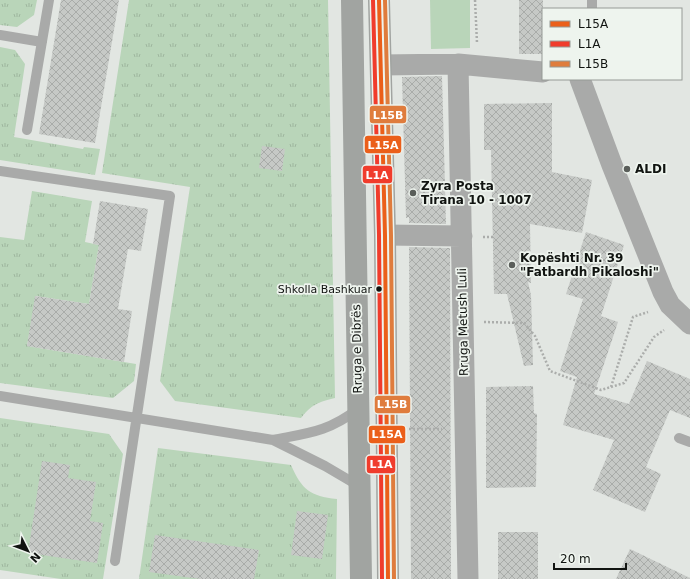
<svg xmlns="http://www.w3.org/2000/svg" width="690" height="579" viewBox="0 0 690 579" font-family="'DejaVu Sans',sans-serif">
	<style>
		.grass { fill: #b9d5b9 }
		.park { fill: url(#park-tufts) }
		.building { fill: url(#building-cross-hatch) }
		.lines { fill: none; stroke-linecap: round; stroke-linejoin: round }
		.path { stroke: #abadab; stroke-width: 2.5; stroke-dasharray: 2 2; stroke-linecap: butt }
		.lane { stroke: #a9aaa9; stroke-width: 10 }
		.street { stroke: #a9aaa9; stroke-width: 21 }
		.primary { stroke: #a1a4a1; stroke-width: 22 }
		.bus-1-casing { stroke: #eef4ee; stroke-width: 7 }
		.bus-2-casing { stroke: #eef4ee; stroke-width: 7 }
		.bus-3-casing { stroke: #eef4ee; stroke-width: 7 }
		.bus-1 { stroke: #eb5f1a; stroke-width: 4 }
		.bus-2 { stroke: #f03c2c; stroke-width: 4 }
		.bus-3 { stroke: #df7c3d; stroke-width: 4 }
		.poi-dot { fill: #5a5e5a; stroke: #eef4ee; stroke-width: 1.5 }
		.bus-dot { fill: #111411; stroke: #eef4ee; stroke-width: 1.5 }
		.labels { text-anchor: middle; stroke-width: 3.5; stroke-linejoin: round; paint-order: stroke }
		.bus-label { font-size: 11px; fill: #111411; stroke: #eef4ee; text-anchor: end }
		.poi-label { font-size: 12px; font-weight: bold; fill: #111411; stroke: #eef4ee; text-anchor: start }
		.street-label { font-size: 12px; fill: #111411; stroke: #eef4ee }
		.line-badge { stroke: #eef4ee; stroke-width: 1.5 }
		.badge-label { font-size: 11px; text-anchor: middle; font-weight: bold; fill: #fff }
	</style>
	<defs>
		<pattern id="park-tufts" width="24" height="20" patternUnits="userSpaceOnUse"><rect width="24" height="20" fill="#b9d5b9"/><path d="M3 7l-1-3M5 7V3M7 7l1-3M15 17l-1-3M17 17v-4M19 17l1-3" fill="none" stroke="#9eb69e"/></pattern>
		<pattern id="building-cross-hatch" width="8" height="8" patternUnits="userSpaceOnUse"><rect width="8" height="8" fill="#c6c9c6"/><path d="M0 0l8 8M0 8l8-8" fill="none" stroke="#a9aca9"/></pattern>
	</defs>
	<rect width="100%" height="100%" fill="#e2e6e2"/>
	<path class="grass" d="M430 0H470V48L431 49Z"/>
	<path class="park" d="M0 0H37L34 15 17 27 0 25Z
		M129 0H328L335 398C318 402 311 405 301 418L175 401 160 381 190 187 102 173Z
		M0 47 15 50 25 64 14 137 83 149 84 147 100 149 95 175 0 160Z
		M32 191 92 201 85 242 99 245 89 304 36 296 27 346 136 364 134 381 113 398 0 383V237L24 240Z
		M0 418 109 434 123 454 103 579H61L0 570Z
		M158 448 291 465C302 490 310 496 337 499L336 579H139Z"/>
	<path class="building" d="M61 0H119L95 143 39 134Z
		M519 0H543V54H519Z
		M442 76 446 224 409 223V217L406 218 402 77Z
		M552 103V172L592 180 582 233 530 224 531 283 528 282 531 295 533 365 524 366 507 294H494L491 150H484V104Z
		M262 146 285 149 282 171 259 168Z
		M100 201 148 209 141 251 128 249 118 309 132 311 124 362 27 346 35 296 89 304 99 245 93 244Z
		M586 232 624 245 601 316 618 322 594 394 629 404 647 361 690 379V418L670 410 646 467 661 474 645 512 593 490 614 440 563 425 577 377 560 371 583 299 566 294Z
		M409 247 450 248 451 579H411Z
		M533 386 534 413 537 414 536 487 486 488V387Z
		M42 461 70 465 68 478 96 482 90 521 103 523 97 563 28 553Z
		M297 511 328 515 322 559 291 555Z
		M498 532H538V579H498Z
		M155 535 259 550 254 579H200L149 572Z
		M630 549 690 578V579H616Z"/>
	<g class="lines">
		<path class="path" d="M475 0 477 43
			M483 237H493
			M484 322 524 323 535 336 550 371 601 390 611 387 633 317 648 312
			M611 387 624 383 654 337 664 330
			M409 429H442"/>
		<path class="lane" d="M592 0V9
			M0 35 42 42
			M27 130 49 0
			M0 171 170 196 115 561
			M0 396 273 440 325 466 359 486
			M679 438 690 442
			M273 440C308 433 328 432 358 409"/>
		<path class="street" d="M458 64 468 579
			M381 65 458 64 543 72
			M580 79 612 165 663 292 670 305 690 324
			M385 235 462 236"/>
		<path class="primary" d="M352 0 361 579
			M379 0 385 235 388 579"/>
		<g class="bus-1-casing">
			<path id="bus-1" d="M379 0 385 235 388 579"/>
		</g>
		<g class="bus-2-casing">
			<path id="bus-2" d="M373 0 379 235 382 579"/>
		</g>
		<g class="bus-3-casing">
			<path id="bus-3" d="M385 0 391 235 394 579"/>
		</g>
		<use href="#bus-1" class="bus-1"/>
		<use href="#bus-2" class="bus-2"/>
		<use href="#bus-3" class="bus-3"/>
	</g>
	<g class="poi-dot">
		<circle cx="627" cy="169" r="4"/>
		<circle cx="413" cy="193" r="4"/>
		<circle cx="512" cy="265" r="4"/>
	</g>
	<circle class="bus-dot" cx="379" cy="289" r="3.5"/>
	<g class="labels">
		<g class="bus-label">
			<text x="372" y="293">Shkolla Bashkuar</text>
		</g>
		<g class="poi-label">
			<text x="635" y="173">ALDI</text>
			<text x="421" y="190">Zyra Posta<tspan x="421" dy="14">Tirana 10 - 1007</tspan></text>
			<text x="520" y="262">Kopështi Nr. 39<tspan x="520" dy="14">"Fatbardh Pikaloshi"</tspan></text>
		</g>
		<g class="street-label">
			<text transform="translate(463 322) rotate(-91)" y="4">Rruga Metush Luli</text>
			<text transform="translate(357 349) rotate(-91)" y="4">Rruga e Dibrës</text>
		</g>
	</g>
	<g class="line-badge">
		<rect x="369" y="105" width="38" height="19" rx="4" fill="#df7c3d"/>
		<rect x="364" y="135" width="38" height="19" rx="4" fill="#eb5f1a"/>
		<rect x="362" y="165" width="31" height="19" rx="4" fill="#f03c2c"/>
		<rect x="374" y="395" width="37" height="19" rx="4" fill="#df7c3d"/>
		<rect x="368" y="425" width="38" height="19" rx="4" fill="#eb5f1a"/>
		<rect x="366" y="455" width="30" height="19" rx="4" fill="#f03c2c"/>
	</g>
	<g class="badge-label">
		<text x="388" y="119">L15B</text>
		<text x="383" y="149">L15A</text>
		<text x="377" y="179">L1A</text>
		<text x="392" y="408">L15B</text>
		<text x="387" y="438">L15A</text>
		<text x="381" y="468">L1A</text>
	</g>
	<rect x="542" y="8" width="140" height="72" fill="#eef4ee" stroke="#969a96"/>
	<rect x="550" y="21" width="20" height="6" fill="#eb5f1a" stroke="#969a96"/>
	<text x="578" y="28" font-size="12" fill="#111411">L15A</text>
	<rect x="550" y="41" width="20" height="6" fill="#f03c2c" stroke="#969a96"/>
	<text x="578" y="48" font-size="12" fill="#111411">L1A</text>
	<rect x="550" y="61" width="20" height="6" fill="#df7c3d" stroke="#969a96"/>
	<text x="578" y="68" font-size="12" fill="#111411">L15B</text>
	<g transform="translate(28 551) rotate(132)" stroke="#eef4ee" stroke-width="3" paint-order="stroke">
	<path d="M0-3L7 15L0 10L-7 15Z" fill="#111411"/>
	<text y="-6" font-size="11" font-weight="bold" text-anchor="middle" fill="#111411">N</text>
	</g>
	<path d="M554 563v6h72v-6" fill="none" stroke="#111411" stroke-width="2"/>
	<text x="560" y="563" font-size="12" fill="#111411" stroke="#eef4ee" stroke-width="3" paint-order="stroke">20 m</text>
</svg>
